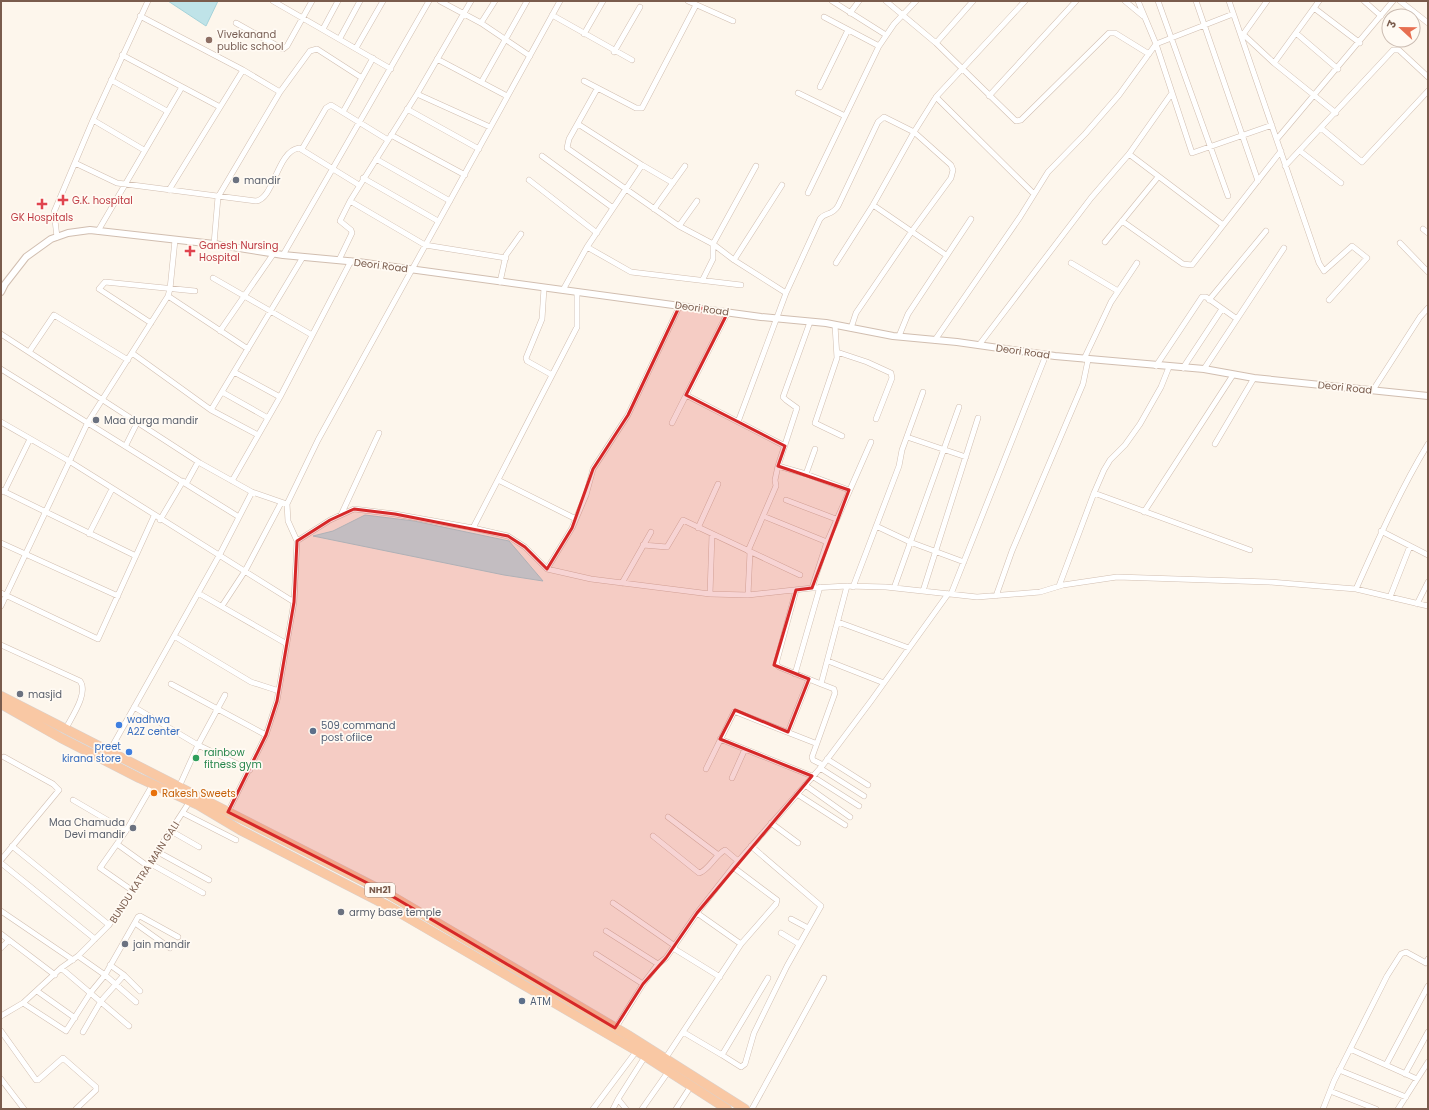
<svg xmlns="http://www.w3.org/2000/svg" width="1429" height="1110" viewBox="0 0 1429 1110" font-family="Poppins,'Noto Sans Devanagari',sans-serif">
	<style>
		.water { fill: #bfe3e8; stroke: #a5d3da }
		.lines { fill: none; stroke-linecap: round; stroke-linejoin: round }
		.minor-casing { stroke: #d1beb0; stroke-width: 6 }
		.tertiary-casing { stroke: #d1beb0; stroke-width: 8 }
		.trunk-casing { stroke: #dad1cd; stroke-width: 10 }
		.minor { stroke: #fff; stroke-width: 5 }
		.tertiary { stroke: #fff; stroke-width: 6 }
		.trunk { stroke: #f9c8a4; stroke-width: 9 }
		.marked { fill: #d62828; fill-opacity: 0.2; stroke: #d62828; stroke-width: 3; stroke-linejoin: round }
		.education-dot { fill: #8d6e63; stroke: #fffaf3; stroke-width: 1.5 }
		.worship-dot { fill: #6b7280; stroke: #fffaf3; stroke-width: 1.5 }
		.health-dot { fill: #e0444e; stroke: #fffaf3; stroke-width: 1.5 }
		.shop-dot { fill: #3f7fe0; stroke: #fffaf3; stroke-width: 1.5 }
		.service-dot { fill: #5c6f8a; stroke: #fffaf3; stroke-width: 1.5 }
		.leisure-dot { fill: #2e9e5b; stroke: #fffaf3; stroke-width: 1.5 }
		.food-dot { fill: #e8710a; stroke: #fffaf3; stroke-width: 1.5 }
		.labels { text-anchor: middle; stroke-width: 3.5; stroke-linejoin: round; paint-order: stroke }
		.shield { fill: #fffaf3; stroke: #a28b7f; stroke-width: 1 }
		.shield-label { font-size: 9px; font-weight: bold; fill: #7a5c4d }
		.education-label { font-size: 10px; fill: #785e54; stroke: #fffaf3; text-anchor: start }
		.worship-label { font-size: 10px; fill: #5b616d; stroke: #fffaf3; text-anchor: start }
		.health-label { font-size: 10px; fill: #be3a42; stroke: #fffaf3; text-anchor: start }
		.street-label { font-size: 10px; fill: #7a5c4d; stroke: #fffaf3 }
		.shop-label { font-size: 10px; fill: #366cbe; stroke: #fffaf3; text-anchor: start }
		.service-label { font-size: 10px; fill: #4e5e75; stroke: #fffaf3; text-anchor: start }
		.leisure-label { font-size: 10px; fill: #27864d; stroke: #fffaf3; text-anchor: start }
		.food-label { font-size: 10px; fill: #c56008; stroke: #fffaf3; text-anchor: start }
	</style>
	<rect width="100%" height="100%" fill="#fdf6ec"/>
	<path class="water" d="M168 1H218L206 26Z
		M365 515 414 521 509 541 543 581 504 575 313 536 333 531Z"/>
	<g class="lines">
		<g class="minor-casing">
			<path id="minor" d="M273 1 391 69
				M440 1 481 23 530 56
				M688 1 733 21
				M832 1 886 35
				M886 1 936 43 1016 121 1021 120 1109 33H1115L1149 54
				M1125 1 1143 16
				M1138 1 1156 44 1192 153 1272 125
				M1158 1 1228 196
				M1196 1 1258 181
				M1229 1 1319 263 1324 271 1352 246 1367 258 1329 300
				M1364 1 1381 16
				M1400 1 1428 23
				M1314 8 1360 43
				M850 13 859 1
				M552 15 632 60
				M140 16 243 70 280 92
				M824 17 879 46
				M236 23 283 49 287 46 312 1
				M481 23 495 1
				M323 29 338 1
				M1296 33 1338 69
				M584 34 603 1
				M1244 35 1274 63 1336 113
				M1242 36 1267 1
				M340 38 360 1
				M936 43 973 1
				M356 48 383 1
				M614 52 640 7
				M122 55 220 107
				M437 59 507 96
				M1274 63 1319 1
				M111 80 167 111
				M482 81 527 1
				M584 81 636 108H642L696 5
				M820 87 848 30
				M597 89 569 139 567 148 679 226 713 244 756 166
				M798 93 845 116
				M417 94 490 127
				M989 96 1076 1
				M936 97 1025 1
				M407 109 479 149
				M343 112 373 58
				M93 120 144 150
				M1321 128 1362 162 1428 91
				M391 135 465 175
				M1277 139 1393 1
				M302 149 326 108 331 105 388 140
				M1300 151 1341 183
				M1129 154 1223 225
				M542 156 613 208
				M376 159 450 201
				M75 163 117 183 256 201C274 199 277 151 299 148L359 185
				M642 165 673 183
				M1285 166 1393 50H1399L1428 77
				M363 178 438 221
				M529 180 597 233
				M169 190 243 70
				M808 193 879 46 894 24 916 1
				M350 201 417 94 471 1
				M873 205 946 255
				M654 209 685 166
				M1122 221 1183 264 1192 265 1281 151
				M679 226 697 201
				M1423 229 1428 233
				M98 231 182 87
				M57 237 54 212 93 120 148 1
				M1105 242 1158 177
				M1400 243 1428 272
				M214 244 218 197 280 92 310 51 317 49 362 78
				M713 244 734 260 786 293
				M587 247 631 272 741 285
				M283 255 429 1
				M339 260 352 233 351 230 340 221 350 201 425 245 506 258
				M734 260 782 185
				M1071 263 1118 291
				M213 278 312 335
				M703 279 713 259V244
				M500 282 506 255 521 234
				M544 288 542 319 526 358 527 361 552 375
				M563 290 587 247 642 165 578 124
				M168 296 248 349
				M1209 300 1266 231
				M810 322 783 397 786 400 797 408 778 466 806 474 815 449
				M151 323 99 289 105 282 195 291
				M835 325 837 358 815 423 842 436
				M851 328 856 313 912 231 951 178 953 170 951 165 914 132 936 97 1034 194
				M220 331 274 253
				M1 334 200 463 252 492 287 504
				M899 336 908 314 971 219
				M935 340 1020 217 1048 172 1085 134 1119 95 1156 44 1233 14
				M979 345 1091 198 1129 154 1172 93
				M29 352 54 315 128 360
				M837 352 867 362 891 373 892 378 876 419
				M132 353 211 410 258 435
				M1084 359 1111 302 1137 263
				M1156 366 1202 297H1206L1237 319
				M1183 368 1222 309
				M1 369 239 517
				M1204 369 1284 248
				M234 372 280 397
				M1373 390 1420 317 1428 308
				M222 392 268 418
				M686 395 785 446
				M211 410 303 257
				M1 422 69 461 294 602
				M738 422 786 293 820 219C825 212 832 216 838 206L878 122 884 117 914 132 873 205 836 263
				M672 423 728 312
				M907 437 966 457
				M1215 444 1254 378
				M126 445 137 423
				M806 474 849 490
				M498 480 576 519
				M232 481 280 397 351 261
				M186 484 198 462
				M1 490 136 556
				M4 492 30 439
				M1094 493 1250 550
				M786 500 836 519
				M1144 512 1233 375
				M341 515 379 433
				M763 516 827 542
				M160 520 183 481
				M876 526 910 542 964 562
				M473 528 577 327V292
				M698 528 718 484
				M1381 531 1428 555
				M89 534 112 489
				M297 541 330 520 354 509 395 514 473 528 508 536 525 547 547 569 591 579 710 594 748 595 812 588 847 586 886 587 977 597 1040 592 1063 585 1117 577 1269 582 1356 589 1428 606
				M1 543 118 596
				M643 545 667 547 683 520 800 575
				M748 551 776 486 775 480 778 466
				M547 569 572 528 586 495 593 469 628 415 680 305
				M622 583 651 532
				M1059 586 1094 493 1104 470 1110 460 1125 445 1140 424 1161 387 1169 367
				M853 587 899 466 902 450 923 392
				M812 588 827 542 871 442
				M894 588 959 407
				M1356 589C1378 540 1400 490 1428 444
				M796 590 776 664 779 667 821 684
				M923 591 978 418
				M1 593 98 639 154 516
				M198 593 287 644
				M710 594 712 534
				M951 594 1046 355
				M748 595 750 552
				M996 596 1012 551 1083 384 1088 360
				M1390 597 1410 546
				M1417 604 1428 582
				M1 606 88 422 168 296 170 289 175 240
				M222 606 245 571 281 503
				M838 622 909 648
				M174 636 251 682 279 691
				M1 645 80 681C89 693 71 718 65 730
				M828 661 884 683
				M795 674 820 587
				M171 684 266 735
				M134 707 198 745 250 770
				M788 732 809 679
				M720 739 812 776 859 806
				M109 752 220 554 252 492
				M827 759 868 785
				M823 765 813 760 812 757 835 693 834 689 821 684 847 586
				M820 768 864 796
				M706 769 734 712H736L815 743
				M732 778 745 749
				M805 785 850 817
				M179 787 198 745 225 695
				M797 794 845 825
				M73 800 126 831
				M228 812 266 735 277 701 294 602 295 582 297 541 288 521 287 504 318 440 560 1
				M183 813 236 840
				M668 817 717 854
				M771 823 798 843
				M171 831 199 847
				M653 836 699 873C708 871 715 855 725 850L738 861
				M117 844 149 867
				M12 846 109 925
				M158 852 209 880
				M1 860 59 790 53 784 4 757
				M1 863 95 939
				M151 864 203 893
				M733 867 777 900 776 904 741 944
				M133 891 100 868 126 831 153 784
				M613 903 675 946
				M1 911 73 960
				M791 919 808 928
				M135 923 170 948
				M606 931 658 964
				M781 933 799 944
				M1 934 55 975
				M1 948 9 940
				M673 948 720 977
				M596 954 643 984
				M78 956 105 975 136 1002
				M110 965 124 975
				M61 968 129 1026
				M37 991 75 1018
				M23 1003 66 1031 91 992 105 975 138 917 140 916 178 937
				M1 1016 23 1003 61 968 78 956 109 925 190 801
				M615 1029 643 984 658 964 666 958 697 913 733 867 823 765 871 701 948 594
				M1 1031 36 1080H38L63 1058 96 1087V1090L76 1109
				M83 1032 101 1001 124 975 140 991
				M683 1032 722 1055 768 978
				M1350 1049 1417 1079
				M722 1055 741 1067 745 1064 754 1033 787 966 821 906 751 846
				M665 1059 741 944 697 913
				M1386 1065 1428 986
				M1339 1070 1406 1097
				M1405 1074 1428 1032
				M1 1079 24 1109
				M1330 1091 1376 1109
				M593 1109 638 1049
				M613 1109 618 1099
				M626 1109 618 1099 646 1055
				M642 1109 668 1072
				M676 1109 691 1086
				M752 1109 824 978
				M1323 1109 1334 1081 1387 976 1401 954 1406 952 1426 963 1428 959
				M1398 1109 1428 1062"/>
		</g>
		<g class="tertiary-casing">
			<path id="tertiary" d="M1 292 5 284 26 257 51 239 68 233 90 230 214 244 283 255 358 262 761 317 826 323 893 336 957 342 1055 356 1204 369 1254 378 1428 396"/>
		</g>
		<g class="trunk-casing">
			<path id="trunk" d="M1 696 385 892 628 1035 745 1109
				M1 704 61 738 139 778 198 805 240 830 388 906 637 1051 727 1109"/>
		</g>
		<use href="#minor" class="minor"/>
		<use href="#tertiary" class="tertiary"/>
		<use href="#trunk" class="trunk"/>
	</g>
	<path class="marked" d="M680 305 728 312 686 395 785 446 778 466 849 490 812 588 796 590 774 665 809 679 788 732 735 710 720 739 812 776 697 913 666 958 643 984 615 1028 385 892 228 812 266 735 277 701 294 602 297 541 330 520 354 509 395 514 508 536 525 547 547 569 572 528 593 469 628 415Z"/>
	<circle class="education-dot" cx="209" cy="40" r="4"/>
	<g class="worship-dot">
		<circle cx="236" cy="180" r="4"/>
		<circle cx="96" cy="420" r="4"/>
		<circle cx="20" cy="694" r="4"/>
		<circle cx="133" cy="828" r="4"/>
		<circle cx="341" cy="912" r="4"/>
		<circle cx="125" cy="944" r="4"/>
	</g>
	<g class="health-dot">
		<path d="M61 194h4v4h4v4h-4v4h-4v-4h-4v-4h4z"/>
		<path d="M40 198h4v4h4v4h-4v4h-4v-4h-4v-4h4z"/>
		<path d="M188 245h4v4h4v4h-4v4h-4v-4h-4v-4h4z"/>
	</g>
	<g class="shop-dot">
		<circle cx="119" cy="725" r="4"/>
		<circle cx="129" cy="752" r="4"/>
	</g>
	<g class="service-dot">
		<circle cx="313" cy="731" r="4"/>
		<circle cx="522" cy="1001" r="4"/>
	</g>
	<circle class="leisure-dot" cx="196" cy="758" r="4"/>
	<circle class="food-dot" cx="154" cy="793" r="4"/>
	<g class="labels">
		<rect class="shield" x="365" y="883" width="30" height="14" rx="3"/>
		<g class="shield-label">
			<text x="380" y="893">NH21</text>
		</g>
		<g class="education-label">
			<text x="217" y="38">Vivekanand<tspan x="217" dy="12">public school</tspan></text>
		</g>
		<g class="worship-label">
			<text x="244" y="184">mandir</text>
			<text x="104" y="424">Maa durga mandir</text>
			<text x="28" y="698">masjid</text>
			<text x="125" y="826" text-anchor="end">Maa Chamuda<tspan x="125" dy="12">Devi mandir</tspan></text>
			<text x="349" y="916">army base temple</text>
			<text x="133" y="948">jain mandir</text>
		</g>
		<g class="health-label">
			<text x="72" y="204">G.K. hospital</text>
			<text x="42" y="221" text-anchor="middle">GK Hospitals</text>
			<text x="199" y="249">Ganesh Nursing<tspan x="199" dy="12">Hospital</tspan></text>
		</g>
		<g class="street-label">
			<text transform="translate(381 265) rotate(7)" y="4">Deori Road</text>
			<text transform="translate(702 308) rotate(8)" y="4">Deori Road</text>
			<text transform="translate(1023 351) rotate(8)" y="4">Deori Road</text>
			<text transform="translate(1345 387) rotate(6)" y="4">Deori Road</text>
			<text transform="translate(144 872) rotate(-57)" y="4">BUNDU KATRA MAIN GALI</text>
		</g>
		<g class="shop-label">
			<text x="127" y="723">wadhwa<tspan x="127" dy="12">A2Z center</tspan></text>
			<text x="121" y="750" text-anchor="end">preet<tspan x="121" dy="12">kirana store</tspan></text>
		</g>
		<g class="service-label">
			<text x="321" y="729">509 command<tspan x="321" dy="12">post ofiice</tspan></text>
			<text x="530" y="1005">ATM</text>
		</g>
		<g class="leisure-label">
			<text x="204" y="756">rainbow<tspan x="204" dy="12">fitness gym</tspan></text>
		</g>
		<g class="food-label">
			<text x="162" y="797">Rakesh Sweets</text>
		</g>
	</g>
	<rect width="1429" height="1110" fill="none" stroke="#7a5c4d" stroke-width="4"/>
	<g transform="translate(1401 28) rotate(292)"><circle r="19" fill="#fffaf3" stroke="#cabbb1"/>
	<path d="M0-3L7 15L0 10L-7 15Z" fill="#e76f51"/>
	<text y="-6" font-size="11" font-weight="bold" text-anchor="middle" fill="#7a5c4d">उ</text>
	</g>
</svg>
